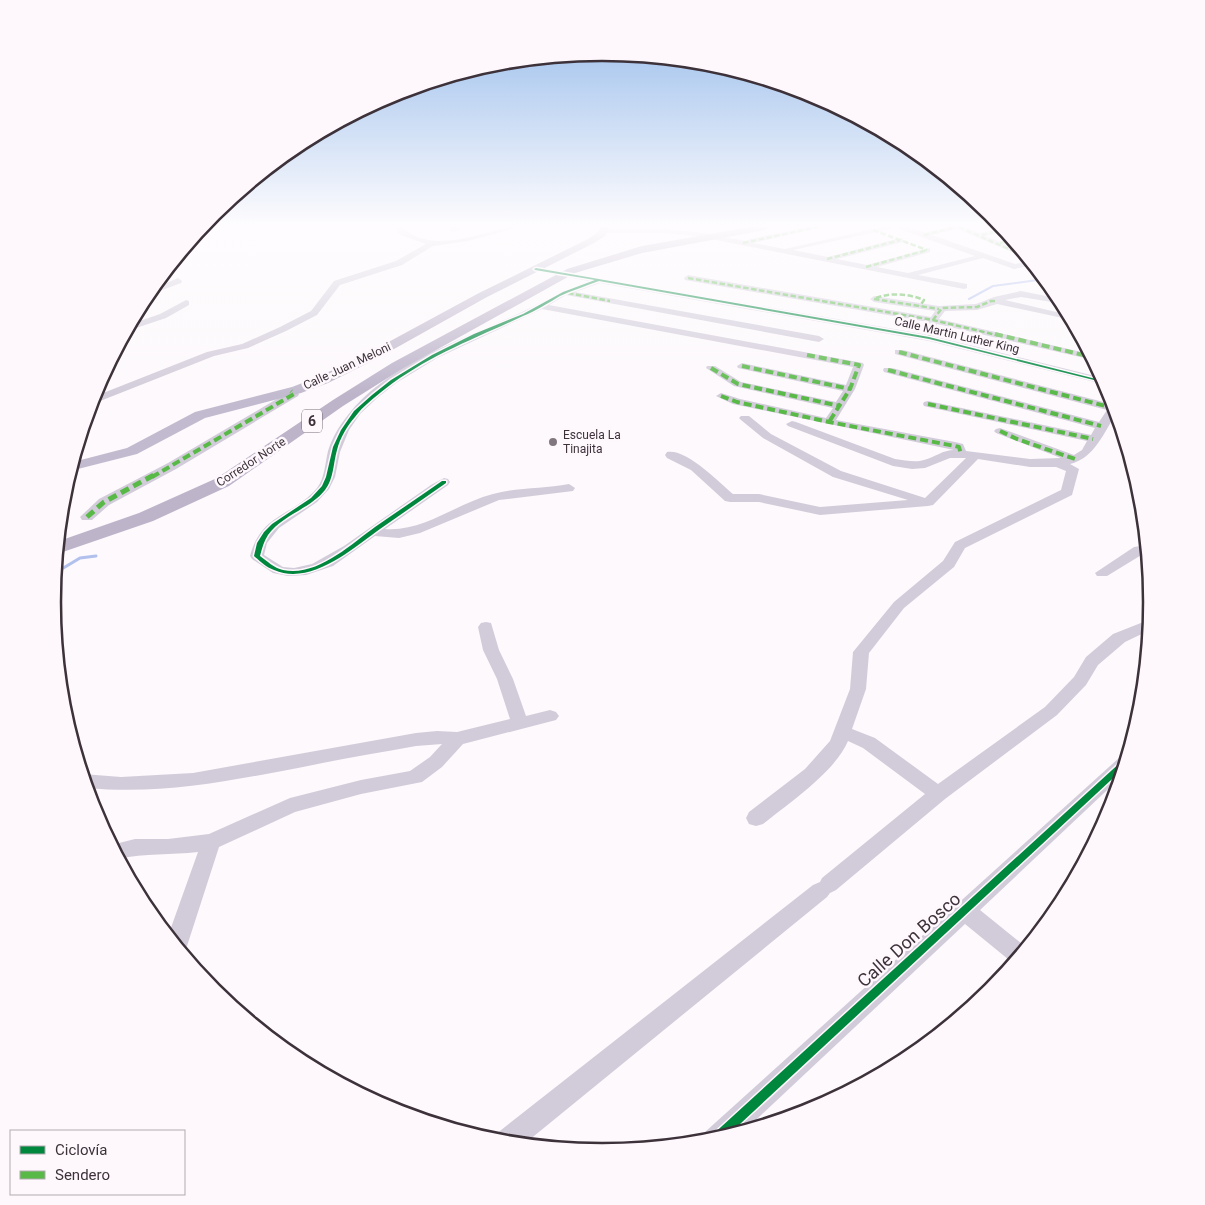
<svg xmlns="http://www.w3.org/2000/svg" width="1205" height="1205" viewBox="0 0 1205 1205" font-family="Roboto,sans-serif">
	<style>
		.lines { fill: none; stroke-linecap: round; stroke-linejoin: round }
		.stream-far1 { stroke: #b1c0ed; stroke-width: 2 }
		.stream { stroke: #b1c0ed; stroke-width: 3 }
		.minor { fill: #d2ccda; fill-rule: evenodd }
		.major { fill: #c2bace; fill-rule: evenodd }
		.highway { fill: #bdb4ca; fill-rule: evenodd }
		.quiet-far2 { stroke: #58b947; stroke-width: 2.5; stroke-dasharray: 5.5 2.5; stroke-linecap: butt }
		.quiet-far1 { stroke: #58b947; stroke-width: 4; stroke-dasharray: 8 4; stroke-linecap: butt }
		.quiet { stroke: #58b947; stroke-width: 5; stroke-dasharray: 9 5; stroke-linecap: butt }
		.cycleway-casing { stroke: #fef8fd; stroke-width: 3 }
		.cycleway { fill: #00873e; fill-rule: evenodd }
		.poi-dot { fill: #80787e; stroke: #fef8fd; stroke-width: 2 }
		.labels { text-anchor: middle; stroke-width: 5; stroke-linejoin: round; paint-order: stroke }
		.far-street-label { font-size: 12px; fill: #3d323a; stroke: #fef8fd }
		.far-poi-label { font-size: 12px; fill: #3d323a; stroke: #fef8fd; text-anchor: start }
		.shield { fill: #fef8fd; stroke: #776d74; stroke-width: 1 }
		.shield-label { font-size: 14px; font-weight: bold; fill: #3d323a }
		.near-street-label { font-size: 18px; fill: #3d323a; stroke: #fef8fd }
		.rim { fill: none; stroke: #3d323a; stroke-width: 2.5 }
	</style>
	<rect width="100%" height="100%" fill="#fdf9fc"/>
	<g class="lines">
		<path class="stream-far1" d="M969 299 993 286 1045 279"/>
		<path class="stream" d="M55 573 80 558 96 556"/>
		<path class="minor" d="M395 227H402C429 254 477 235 509 227L516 228 468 241 433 246 402 265 340 285 317 315 286 331 248 348 214 356 90 405 93 397 207 352 242 344 280 327 311 311 334 281 396 261 426 244 401 235Z
			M450 227H461L462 228 455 232 450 231Z
			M809 227H821L753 243 785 249 882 227H893L890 229 793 250 828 257 900 238H903V242L837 259 867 265 930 248V252L877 267 908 273 975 256 899 229V227H908L925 233 949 227H964L980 233 1003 227 1006 231 986 236 1023 252 1029 259 957 229 932 235 1015 264 1030 261 1034 265 1014 269 983 258 918 275 967 284V288L964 289 696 236 663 233H604L600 231 604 229H663L696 232 746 241 750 239Z
			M533 267 929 335 1103 378 1107 385 929 341 600 283 575 292 819 336 824 339 819 342 566 295 549 305 863 363 864 365 855 389 836 420 955 442 963 444 966 451 1030 459 1061 458 996 433 994 431 996 429 1000 428 1074 455 1082 450 1087 441 928 407 924 406 923 404 924 402 928 401 1091 435 1095 428 884 372 883 370 884 368H892L1099 422 1107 410 895 354V350H903L1111 404 1114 403 1117 412C1104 432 1095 458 1070 464L1079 469 1072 495 965 548 954 567 904 608 869 653 866 689 852 729 875 738 938 784 1045 707 1074 677 1086 657 1113 634 1151 619 1150 630 1125 642 1098 665 1086 685 1057 715 945 799 836 890 830 893 827 897 523 1145 493 1141 496 1134 813 885 820 882 822 878 925 794 863 748 848 741C835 772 789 803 763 824L756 826 749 824 746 818 749 812 805 769 830 741 850 689 853 652 894 602 943 561 955 542 1061 490 1066 471 1056 467H1030L978 459 933 505 928 506 820 515 759 502H730L725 501 691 470 667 458 665 455 667 452C686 448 719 482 733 494H759L820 507 908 500 833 477 763 438 741 420 739 418 741 416H749L771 434 841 471 925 498 966 458H950L925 468 912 469 893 466 788 426 786 424 792 421 796 422 895 459C905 460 915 463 924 460 935 457 943 450 954 450L733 404 716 396 721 393 740 399 826 418 833 408 734 386 706 368 707 366H715L741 382 836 402 843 391 738 368 737 366 742 363 846 385 853 367 542 309 437 358 396 383 377 398 360 414 349 430 340 452 335 477 329 489 317 502 279 528 267 543 264 555 283 567 294 568 312 564 344 546 431 485 444 478 448 479 450 482 448 485 385 529C424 532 457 503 493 494 518 487 544 489 569 484L575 488 573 491 499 500 420 533 399 538 375 536 333 566 306 575 288 576 273 573 252 559 250 556C262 512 293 517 317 488 325 478 325 463 328 451 332 438 339 426 348 415 387 364 464 339 520 313 544 302 563 290 589 281L536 271 532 269Z
			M688 275 931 317 935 311 874 302 870 299 874 296 939 306 976 304 994 297 1021 291 1061 299 1064 304 1021 297 1005 300 1069 315 1072 320 997 304 977 310 945 311 939 319 1090 354 1093 360 937 324 934 331 931 332 926 329 928 322 685 280 684 278Z
			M178 278 182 281 181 283 146 296 152 289Z
			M186 300 189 301V305L166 318 127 331 131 324 160 314Z
			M291 388 299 394 298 396 176 469 109 505 92 520H82L80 517 99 499 168 463 287 393 286 391Z
			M1147 545 1148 553 1143 554 1107 576H1097L1095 573 1134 547Z
			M486 622 491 623 499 650 513 679 526 716 550 710 556 712 559 716 556 720 463 744 442 767 422 782 361 794 295 812 219 847 187 946 183 954 168 936 198 852C172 855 144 853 119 859L111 845 135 839H168L209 834 290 798 361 780 410 771 430 757 442 744 416 746C378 753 340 759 303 767 229 781 162 795 87 788L83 774 121 777 193 773 416 733 437 731 457 732 510 719 497 679 483 650 478 627 481 623Z
			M1126 755 1128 756 1121 777 980 910 1027 948 1014 964 965 924 743 1132 702 1143 705 1132 1120 757Z"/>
		<path class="major" d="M600 227H608L610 229 605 236 594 243 487 297 378 358 328 383 301 393 205 418 137 454 70 471 73 462 127 448 195 412 292 387 318 377 370 352 479 293 588 239 598 232Z"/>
		<path class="highway" d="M750 227H770L765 230 642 253 575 273 402 369 343 406 229 486 153 521 57 554 59 541 139 513 217 478 333 400 392 363 567 269 642 246Z"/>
		<path class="quiet-far2" d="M959 227 1027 257
			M873 230 927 250
			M924 235 956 227
			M982 235 1004 229
			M743 243 817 227
			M1000 243 1013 240
			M827 259 900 240
			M1024 265 1031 262
			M866 267 927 250
			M688 278 933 320 1001 336
			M568 293 610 301
			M876 298C892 292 909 294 924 300L920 306
			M874 299 939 309
			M930 336 933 320 942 308 977 307 991 301H997"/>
		<path class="quiet-far1" d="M995 334 1092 357
			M929 338 930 334
			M899 352 1113 408
			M807 355 859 365 850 389 829 422
			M742 366 850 389
			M711 368 738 384 840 406
			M888 370 1101 426
			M721 396 737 402 829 422 955 446 959 447 961 454
			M928 404 1093 439
			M1000 431 1017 439 1075 459
			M152 477 294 394 291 391"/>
		<path class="quiet" d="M87 517 104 502 154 475"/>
		<g class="cycleway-casing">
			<path id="cycleway" d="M536 268 929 337 1104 381 1106 383 929 339 599 281C586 286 573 290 560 296 548 303 536 311 523 316 476 338 427 356 385 389 375 397 363 406 355 417 347 426 340 438 337 450 333 464 334 478 325 490 310 509 282 515 268 535 264 541 262 548 260 556 267 561 274 568 283 570 317 577 350 545 375 527 397 512 420 496 442 481H446V483C424 498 402 514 380 529 352 549 311 586 274 570 266 567 261 562 255 557L254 556 257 543 264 532 272 524 311 498 322 486 326 477 333 447 341 430 354 411 372 395 391 380 432 355 474 334 523 314 563 292 595 280 535 270 534 269Z
				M1126 759H1127L1124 768 726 1137 709 1142 710 1137 1123 760Z"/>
		</g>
		<use href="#cycleway" class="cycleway"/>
	</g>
	<linearGradient id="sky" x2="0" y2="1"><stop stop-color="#92b9ea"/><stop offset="0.57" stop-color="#fefcfe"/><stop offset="1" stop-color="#fefcfe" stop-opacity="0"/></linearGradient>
	<rect width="1205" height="395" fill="url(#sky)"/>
	<circle class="poi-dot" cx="553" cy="442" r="5"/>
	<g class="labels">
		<g class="far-street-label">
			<text transform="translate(957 335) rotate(13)" y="4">Calle Martin Luther King</text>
			<text transform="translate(347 366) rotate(-25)" y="4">Calle Juan Meloni</text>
			<text transform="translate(251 462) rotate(-33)" y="4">Corredor Norte</text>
		</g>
		<g class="far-poi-label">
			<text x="563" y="439">Escuela La<tspan x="563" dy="14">Tinajita</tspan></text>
		</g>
		<rect class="shield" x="302" y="409.5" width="20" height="23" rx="4"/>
		<g class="shield-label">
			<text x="312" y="426">6</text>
		</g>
		<g class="near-street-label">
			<text transform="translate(909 940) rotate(-42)" y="6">Calle Don Bosco</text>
		</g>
	</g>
	<path d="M0 0H1205V1205H0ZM61 602a541 541 0 1 1 1082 0a541 541 0 1 1-1082 0Z" fill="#fef8fd" fill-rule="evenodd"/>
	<path class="rim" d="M61 602a541 541 0 1 1 1082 0a541 541 0 1 1-1082 0Z"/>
	<rect x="10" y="1130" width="175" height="65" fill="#fef8fd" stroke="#b1a9af"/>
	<rect x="20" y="1146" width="25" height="8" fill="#00873e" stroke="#b1a9af"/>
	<text x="55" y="1155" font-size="15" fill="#3d323a">Ciclovía</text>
	<rect x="20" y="1171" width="25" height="8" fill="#58b947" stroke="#b1a9af"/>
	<text x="55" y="1180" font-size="15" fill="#3d323a">Sendero</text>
</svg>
